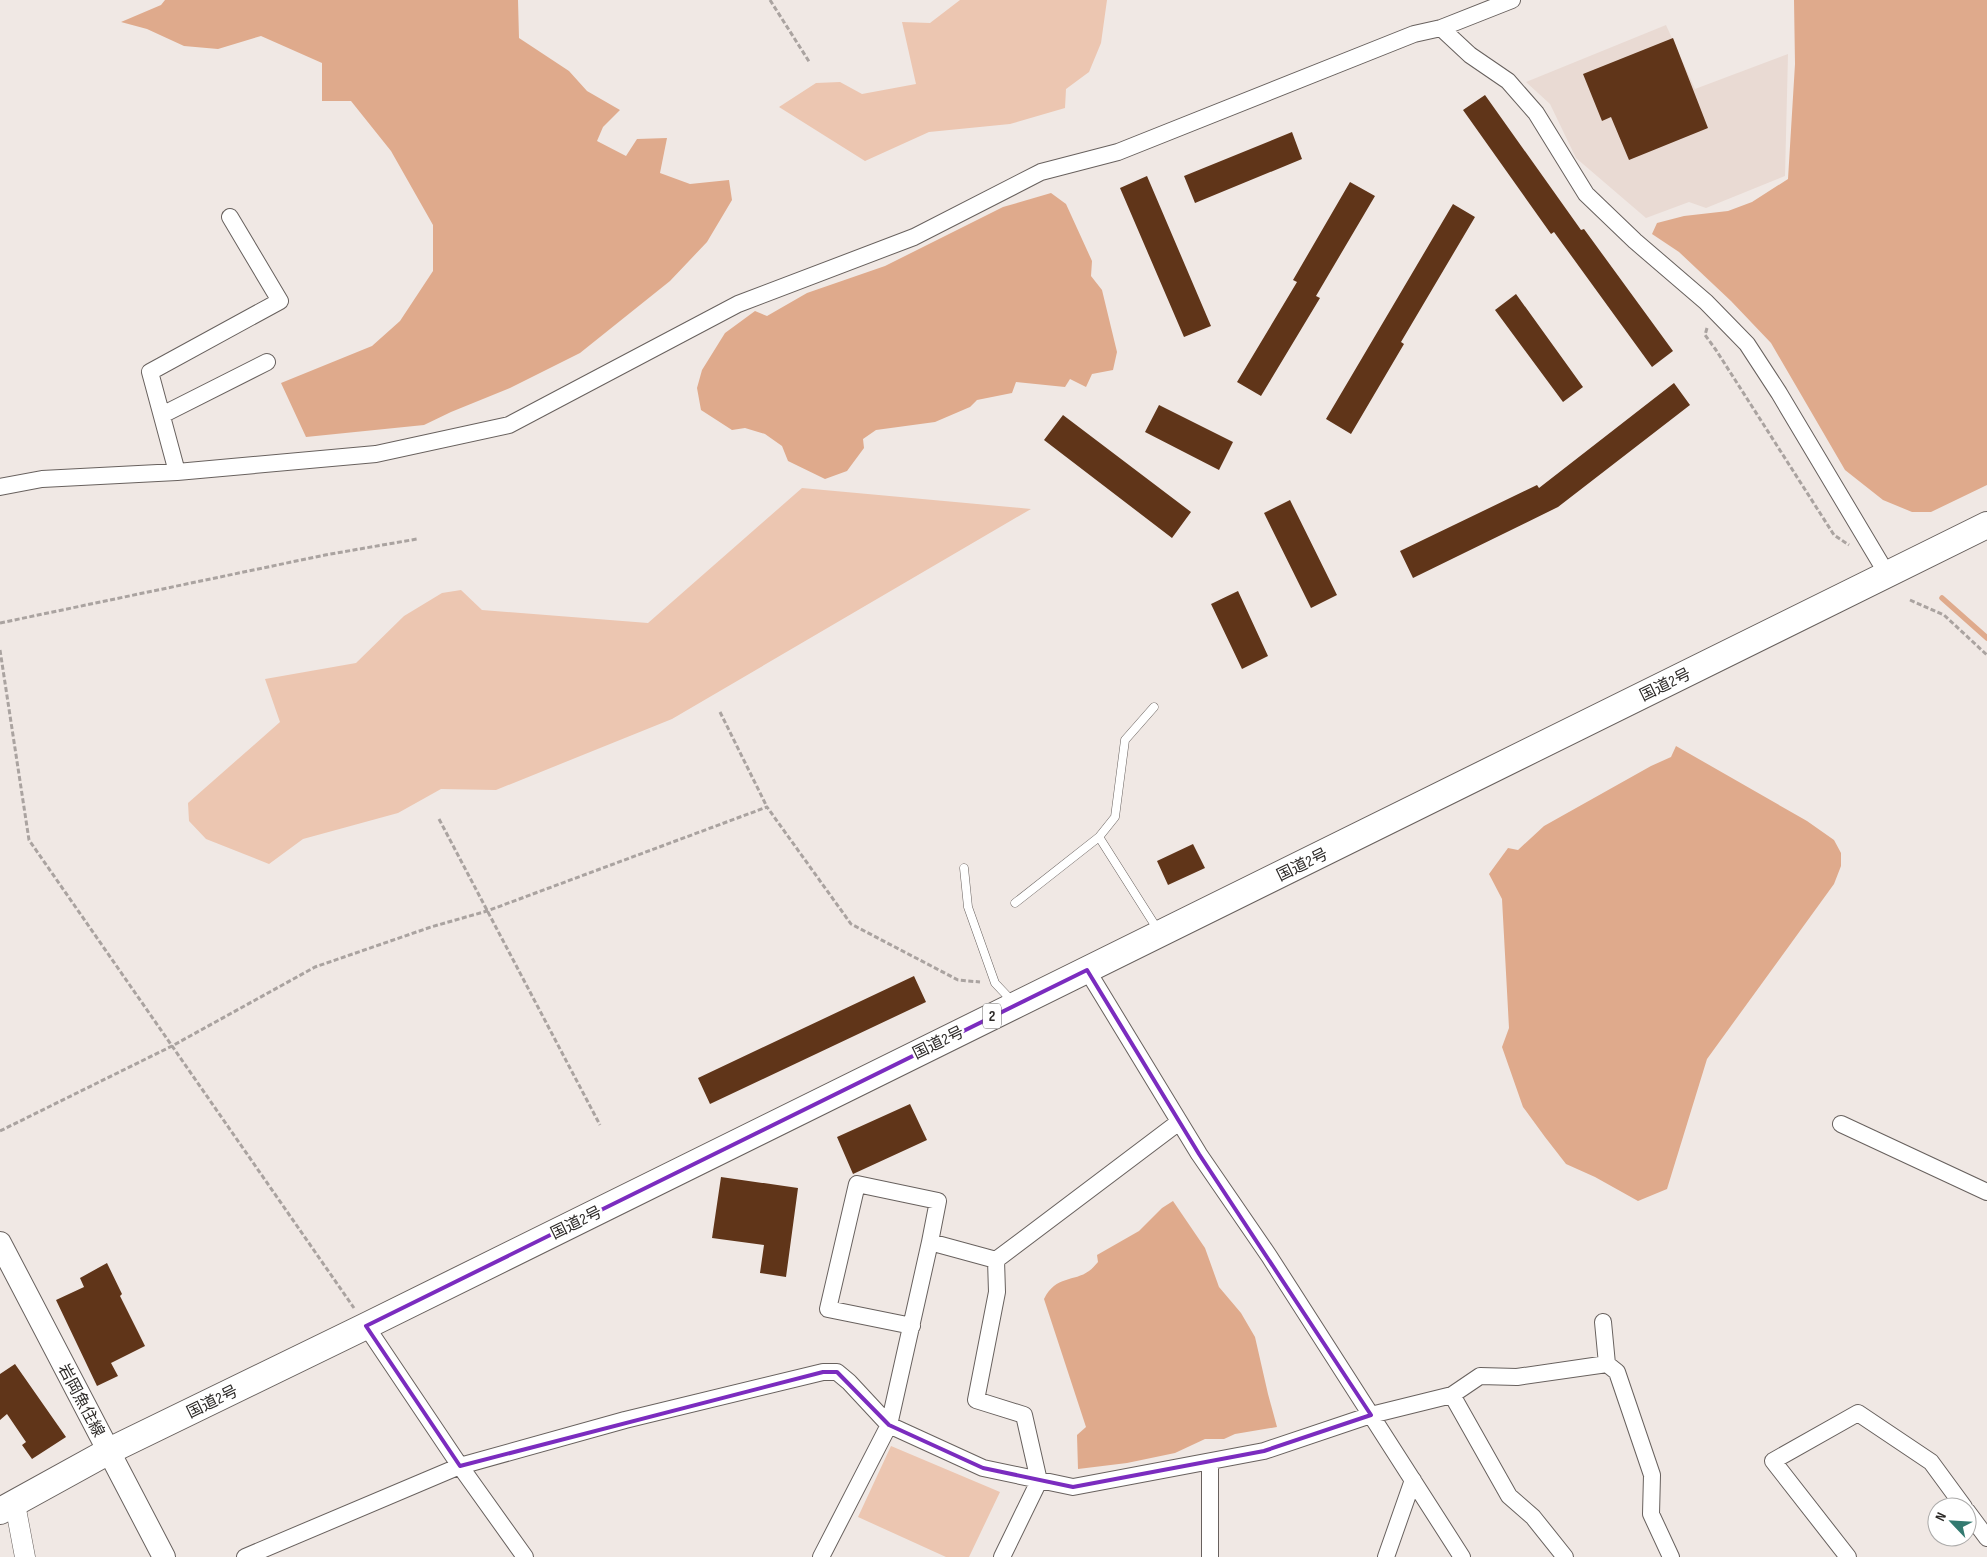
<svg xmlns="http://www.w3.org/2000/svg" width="1987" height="1557" viewBox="0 0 1987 1557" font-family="'Sofia Sans Condensed','Noto Sans JP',sans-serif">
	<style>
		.built { fill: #e9dad3 }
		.green { fill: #ecc6b1 }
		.water { fill: #dfaa8c }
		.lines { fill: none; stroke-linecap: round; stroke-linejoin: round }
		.stream { stroke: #dfaa8c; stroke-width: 5.5 }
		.building { fill: #603519 }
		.service-casing { stroke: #68615e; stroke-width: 9 }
		.minor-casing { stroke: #68615e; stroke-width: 18 }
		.tertiary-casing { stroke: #68615e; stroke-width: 21 }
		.secondary-casing { stroke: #68615e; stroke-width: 24 }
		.trunk-casing { stroke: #68615e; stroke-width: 28 }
		.path { stroke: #aaa3a0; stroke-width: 3; stroke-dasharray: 5 2.5; stroke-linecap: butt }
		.service { stroke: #fff; stroke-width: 8 }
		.minor { stroke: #fff; stroke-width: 16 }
		.tertiary { stroke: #fff; stroke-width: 20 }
		.secondary { stroke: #fff; stroke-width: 22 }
		.trunk { stroke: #fff; stroke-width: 26 }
		.marked { fill: none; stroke: #7b2cbf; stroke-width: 4; stroke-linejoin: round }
		.labels { text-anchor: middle; stroke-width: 5; stroke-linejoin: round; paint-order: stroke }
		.shield { fill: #fff; stroke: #6c6a68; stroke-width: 1 }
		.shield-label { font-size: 15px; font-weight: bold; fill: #2d2a28 }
		.street-label { font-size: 16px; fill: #2d2a28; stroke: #fff }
	</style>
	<rect width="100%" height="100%" fill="#f0e8e4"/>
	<path class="built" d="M1666 25 1695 89 1788 54 1785 176 1706 208 1689 202 1646 218 1576 158 1550 104 1526 82Z"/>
	<path class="green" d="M960 0H1107L1101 43 1089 72 1066 89 1065 108 1010 124 929 132 865 161 779 107 816 83 840 82 862 94 916 84 902 22 930 23Z
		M802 488 1031 509 672 719 496 790 441 789 398 813 303 839 269 864 206 839 189 821 188 803 280 722 265 679 356 663 404 616 442 593 461 590 482 610 648 623Z
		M891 1446 1000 1492 969 1557H946L858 1517Z"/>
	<path class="water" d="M165 0H518L519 38 569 71 587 91 620 110 603 127 597 141 626 156 637 139 667 138 660 173 690 184 729 180 732 200 707 242 670 281 580 353 510 388 451 412 424 425 306 437 281 383 372 346 400 321 433 271V225L391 151 351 101H322V63L261 36 218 49 184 46 147 29 121 22 161 5Z
		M1794 0H1987V485L1931 512H1912L1883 500 1845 470 1771 343 1731 301 1679 252 1652 234 1657 223 1684 216 1728 211 1752 202 1788 179 1795 64Z
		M1051 193 1066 204 1092 261 1091 276 1102 290 1117 352 1113 370 1092 374 1086 387 1070 379 1065 387 1016 382 1012 393 977 400 970 407 935 422 876 430 863 439 864 448 847 471 825 479 788 461 782 446 765 434 745 428 732 430 701 410 697 388 702 370 725 333 755 311 767 316 807 293 885 266 1003 207Z
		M1676 746 1807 821 1834 840 1841 853V866L1834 884 1707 1059 1667 1189 1638 1201 1595 1177 1566 1164 1545 1137 1523 1107 1502 1047 1509 1028 1502 899 1489 874 1508 848 1518 850 1544 826 1651 766 1671 757Z
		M1173 1201 1205 1248 1219 1287 1241 1313 1255 1337 1268 1394 1277 1427 1235 1434 1224 1439H1205L1175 1453 1127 1463 1078 1469 1077 1435 1086 1427 1044 1299C1056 1275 1074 1282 1089 1271 1092 1269 1095 1265 1098 1262L1097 1255 1139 1231 1162 1208Z"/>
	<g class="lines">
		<path class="stream" d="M1942 598 1987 638"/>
	</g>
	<path class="building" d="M1673 38 1708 128 1629 160 1611 117 1602 121 1583 74Z
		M1485 95 1581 230 1584 229 1673 351 1652 367 1554 232 1551 234 1463 110Z
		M1292 132 1302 159 1195 203 1184 176Z
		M1147 176 1211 326 1184 337 1120 188Z
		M1350 182 1375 196 1316 296 1320 298 1261 396 1237 382 1297 282 1293 280Z
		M1453 204 1475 217 1401 342 1404 344 1351 434 1326 419Z
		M1516 294 1583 387 1563 402 1495 310Z
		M1674 383 1690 405 1558 507 1413 578 1400 551 1537 485 1539 488Z
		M1159 405 1233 442 1219 470 1145 432Z
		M1063 415 1191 512 1172 538 1044 440Z
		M1290 500 1337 595 1311 608 1264 513Z
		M1238 591 1268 656 1242 669 1211 604Z
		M1193 844 1205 868 1168 885 1157 861Z
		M914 976 926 1002 710 1104 698 1078Z
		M910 1104 927 1140 853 1174 837 1137Z
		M721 1177 798 1188 786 1277 760 1273 764 1245 712 1238Z
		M107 1263 122 1294 120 1296 145 1346 111 1363 118 1376 97 1386 56 1300 84 1287 80 1278Z
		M15 1364 66 1437 32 1459 22 1445 26 1442 7 1414 0 1420V1374Z"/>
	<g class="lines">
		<g class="service-casing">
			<path id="service" d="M1099 837 1158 930
				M964 868 968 907 995 983 1012 1001
				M1015 903 1099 837 1115 817 1125 740 1154 707"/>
		</g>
		<g class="minor-casing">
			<path id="minor" d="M1441 28 1470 55 1508 81 1536 113 1586 194 1635 241 1706 302 1747 344 1779 393 1887 574
				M162 415 267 362
				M177 472 150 372 280 301 230 217
				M0 487 42 479 177 472 376 454 509 425 738 304 914 237 1041 172 1118 152 1414 34 1441 28 1512 0
				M1087 970 1199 1154 1269 1256 1462 1557
				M1841 1124 1987 1192
				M996 1260 997 1292 976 1400 1024 1415 1039 1481 1002 1557
				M366 1326 460 1466 525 1557
				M912 1326 828 1309 857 1184 938 1201 930 1242
				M1607 1364 1617 1372 1652 1475 1651 1514 1671 1557
				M1452 1395 1509 1496 1533 1517 1565 1557
				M1210 1462V1557
				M1967 1511 1987 1538
				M245 1557 460 1466 625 1420 823 1372H837L849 1382 889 1425 983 1468 1073 1487 1264 1451 1371 1415 1452 1395 1480 1376 1517 1377 1607 1364 1603 1322
				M821 1557 889 1425 930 1242 996 1260 1179 1122
				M1386 1557 1413 1480
				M1848 1557 1773 1461 1858 1413 1931 1462 1964 1507"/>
		</g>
		<g class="tertiary-casing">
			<path id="tertiary" d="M15 1504 25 1557"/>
		</g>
		<g class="secondary-casing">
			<path id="secondary" d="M0 1243 164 1557"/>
		</g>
		<g class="trunk-casing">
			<path id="trunk" d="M0 1511 109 1451 366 1326 1987 525"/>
		</g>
		<path class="path" d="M770 0 810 63
			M1707 328 1705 335 1716 350 1834 535 1849 545
			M1910 600 1944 615 1987 655
			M0 623 325 555 417 539
			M0 650 29 840 354 1308
			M720 712 767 807
			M439 819 600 1125
			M0 1131 172 1046 315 967 431 927 487 911 767 807 851 924 958 980 980 982"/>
		<use href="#service" class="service"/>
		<use href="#minor" class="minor"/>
		<use href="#tertiary" class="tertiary"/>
		<use href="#secondary" class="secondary"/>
		<use href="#trunk" class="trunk"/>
	</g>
	<path class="marked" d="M1087 970 1199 1154 1371 1415 1264 1451 1073 1487 983 1468 889 1425 837 1372H823L460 1466 366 1326Z"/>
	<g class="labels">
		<rect class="shield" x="983" y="1003.5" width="18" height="25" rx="4"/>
		<g class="shield-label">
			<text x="992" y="1021">2</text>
		</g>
		<g class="street-label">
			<text transform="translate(1665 684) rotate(-26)" y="6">国道2号</text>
			<text transform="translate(1302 864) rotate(-26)" y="6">国道2号</text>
			<text transform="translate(938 1042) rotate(-26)" y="6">国道2号</text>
			<text transform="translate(576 1222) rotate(-26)" y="6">国道2号</text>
			<text transform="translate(82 1400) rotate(62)" y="6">岩岡魚住線</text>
			<text transform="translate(212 1401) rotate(-26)" y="6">国道2号</text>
		</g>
	</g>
	<g transform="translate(1952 1522) rotate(295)"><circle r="24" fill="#ffffff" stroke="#abaaa9"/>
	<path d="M0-4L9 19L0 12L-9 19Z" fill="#337a70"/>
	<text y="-8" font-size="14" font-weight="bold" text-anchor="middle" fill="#2d2a28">N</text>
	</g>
</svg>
